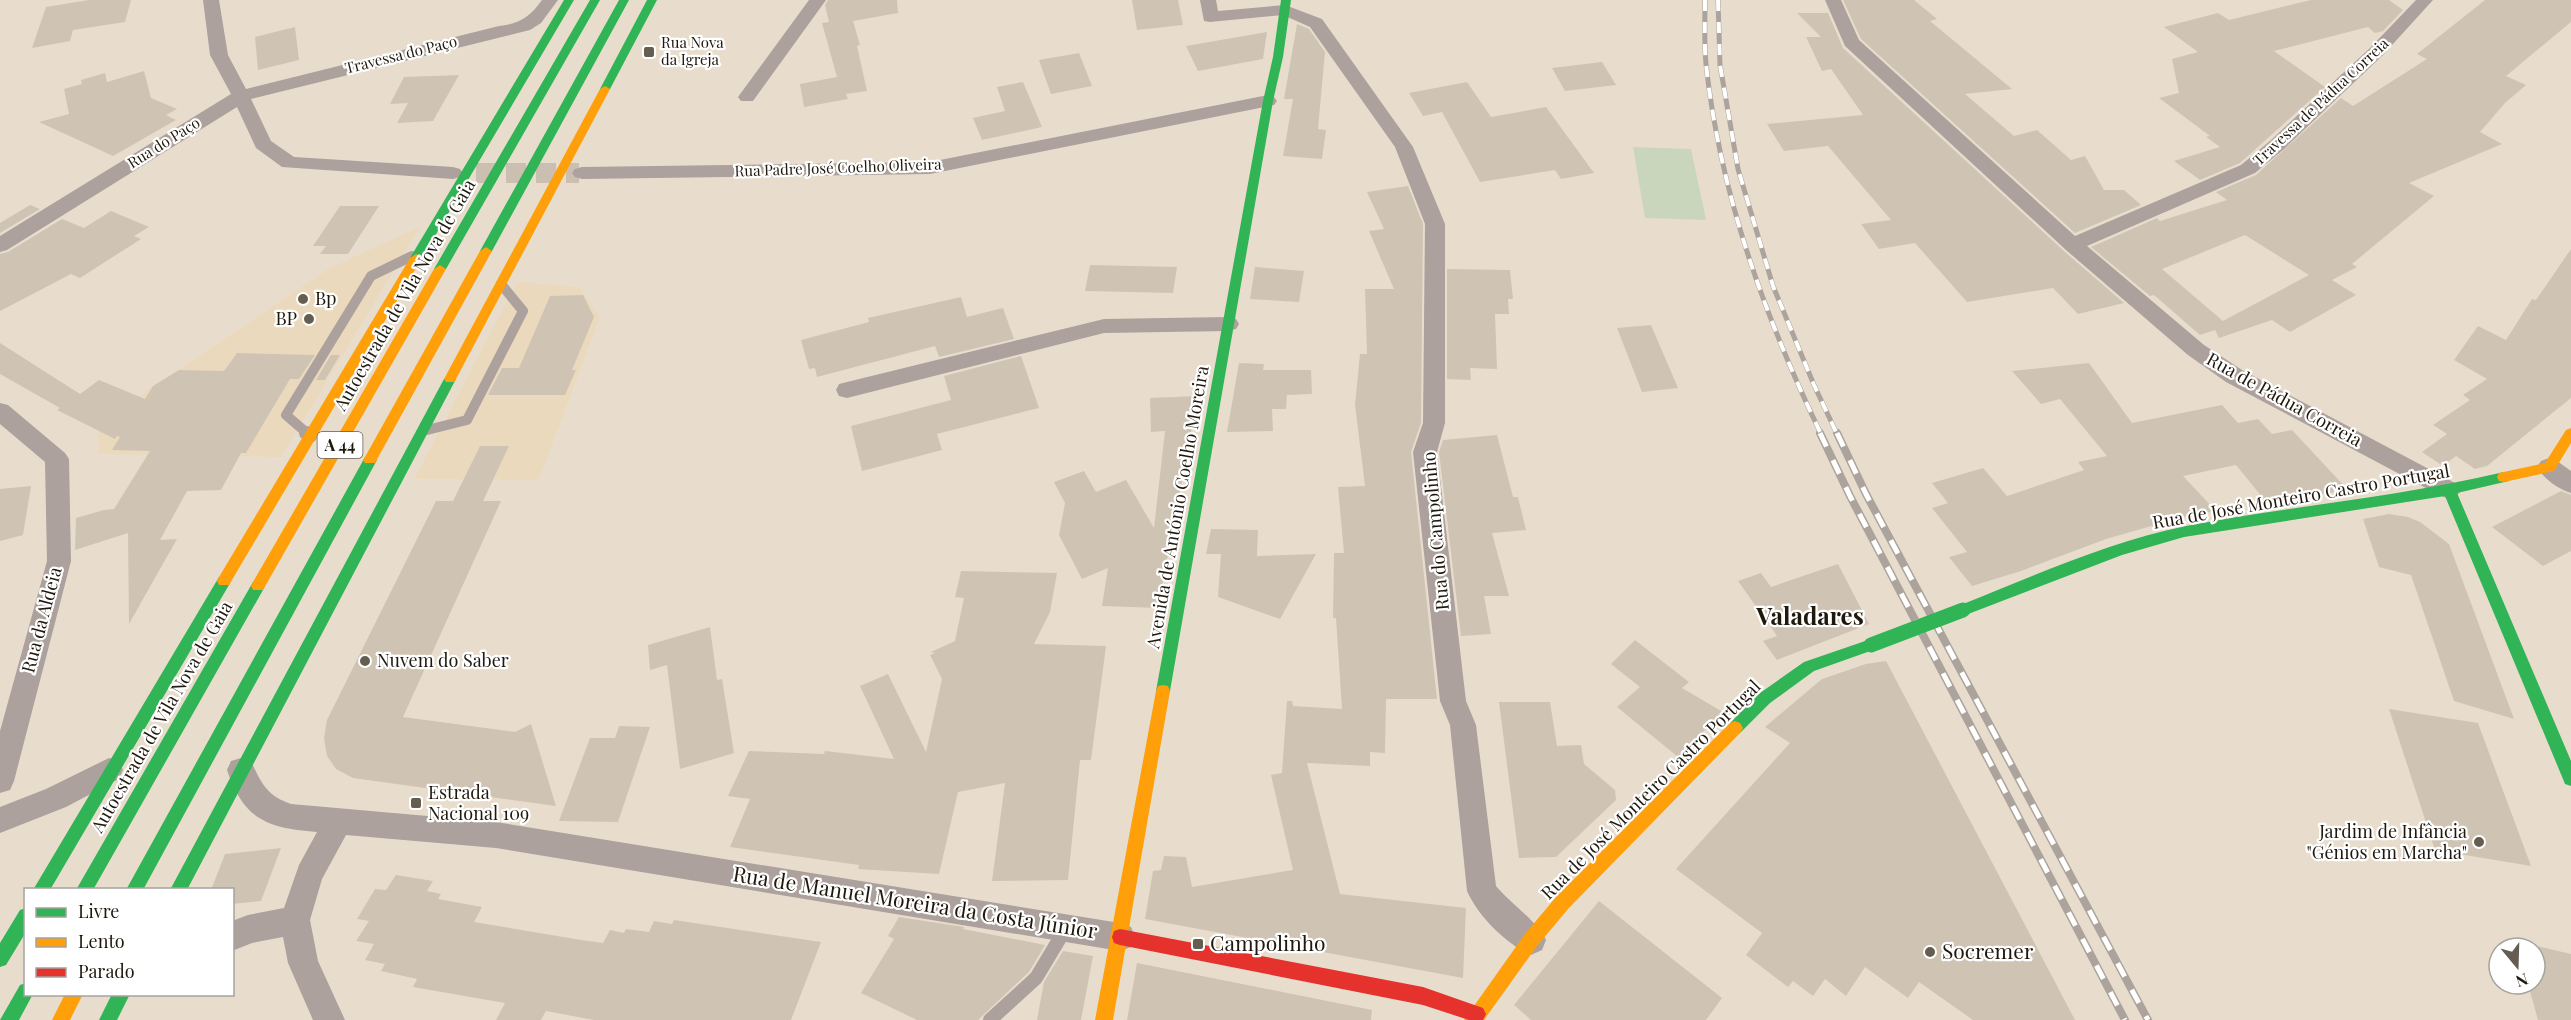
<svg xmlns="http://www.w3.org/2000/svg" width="2571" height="1020" viewBox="0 0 2571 1020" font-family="'Playfair Display',serif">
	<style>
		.built { fill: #ebd9bd }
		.green { fill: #c9d6bc }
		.building { fill: #cfc4b4; fill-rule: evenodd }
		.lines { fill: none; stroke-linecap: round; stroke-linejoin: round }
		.street-tunnel { stroke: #cabfb0; stroke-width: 20; stroke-dasharray: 20 10; stroke-linecap: butt }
		.lane-far1 { stroke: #aca19d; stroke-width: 10 }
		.lane { stroke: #aca19d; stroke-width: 14 }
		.street { fill: #aca19d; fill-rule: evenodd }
		.fast { fill: #30b455; fill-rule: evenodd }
		.slow { fill: #ff9f0a; fill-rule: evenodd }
		.jam { fill: #e5322d; fill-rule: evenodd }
		.rail-far1-casing { stroke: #aca49c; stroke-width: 5 }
		.rail-casing { stroke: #aca49c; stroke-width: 8 }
		.rail-far1 { stroke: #fff; stroke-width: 4; stroke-dasharray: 11; stroke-linecap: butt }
		.rail { stroke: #fff; stroke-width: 5; stroke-dasharray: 15; stroke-linecap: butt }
		.fast-bridge { stroke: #30b455; stroke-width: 15 }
		.poi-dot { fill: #655d50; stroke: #fff; stroke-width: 2 }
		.labels { text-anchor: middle; stroke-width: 4.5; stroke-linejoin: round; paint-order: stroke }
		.far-poi-label { font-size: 15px; fill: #1f180d; stroke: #fff; text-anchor: start }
		.far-street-label { font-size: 15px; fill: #1f180d; stroke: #fff }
		.shield { fill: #fff; stroke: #625d56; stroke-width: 1.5 }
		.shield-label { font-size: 16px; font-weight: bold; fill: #1f180d }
		.street-label { font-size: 18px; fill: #1f180d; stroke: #fff }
		.poi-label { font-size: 18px; fill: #1f180d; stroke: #fff; text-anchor: start }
		.near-street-label { font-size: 21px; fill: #1f180d; stroke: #fff }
		.near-poi-label { font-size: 21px; fill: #1f180d; stroke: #fff; text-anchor: start }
		.district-label { font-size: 24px; font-weight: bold; fill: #1f180d; stroke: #fff }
	</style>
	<rect width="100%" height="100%" fill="#e8ddcd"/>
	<path class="built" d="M421 226 281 457 98 454 99 423 330 268Z
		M517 282 579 287 600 317 539 480 414 479Z"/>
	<path class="green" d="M1633 147 1691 149 1706 220 1645 218Z"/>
	<path class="building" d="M89 0H131L125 22 73 30 70 41 32 48 46 7Z
		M828 0H897L898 13 853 21 860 45 857 46 867 91 846 94 848 99 804 107 800 84 837 77 822 23 829 22 825 5Z
		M1132 0H1178L1183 25 1137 30Z
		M1843 0H1914L1937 19 1930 21 2012 89 1965 94 2014 136 2037 130 2071 160 2085 156 2104 190H2124L2141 205 2075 233 1861 39Z
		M2311 0H2389L2403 10 2383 31 2375 33 2368 27 2274 51 2325 87 2240 163 2200 180 2174 161 2220 147 2206 137 2210 136 2159 98 2179 93 2172 59 2198 52 2164 27 2218 13 2229 20Z
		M2485 0H2571V22L2506 76 2526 85 2505 103 2480 132 2502 144 2409 183 2434 196 2352 264 2357 267 2332 280 2356 295 2290 332 2272 320 2219 338 2215 330 2200 335 2154 295 2150 296 2091 247 2157 218 2160 221 2227 200 2216 192 2256 175 2341 98 2353 106 2427 59 2417 54ZM2245 235 2309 275 2223 321 2162 269Z
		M1797 13H1828L1843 48 2065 252 2124 303 2078 314 2053 288 1967 302 1915 243 1879 249 1861 224 1891 220 1828 146 1784 151 1767 124 1863 115 1831 69 1822 71 1806 37H1821Z
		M1297 24 1309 29 1325 52 1318 129 1326 130 1322 159 1283 156 1293 99H1284Z
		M295 27 299 60 258 70 255 37Z
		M1267 32 1263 59 1198 71 1186 46Z
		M1079 53 1092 86 1051 94 1039 60Z
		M1602 62 1616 85 1565 91 1552 68Z
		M144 71 151 98 177 109 166 115 176 120 113 156 39 122 69 114 64 89 82 84 81 80 105 73 107 82Z
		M459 75 433 121 397 123 408 103 390 104 404 77Z
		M1023 82 1042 127 982 140 973 118 1005 111 997 87Z
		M1467 82 1491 117 1546 107 1594 173 1561 179 1555 170 1480 182 1442 112 1423 116 1409 93Z
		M1408 186 1423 224 1421 423 1411 452 1437 699H1386L1385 753 1370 752V766L1307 763 1340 894 1466 908 1463 978 1145 919 1153 871 1161 870 1164 856 1186 857 1192 887 1293 870 1271 775 1282 773 1287 701H1292L1293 706 1342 709 1336 618H1333L1334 553H1344L1338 487 1365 486 1355 405 1360 354H1367L1365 289H1394L1369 231 1384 229 1367 192Z
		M30 205 40 209 0 233V223Z
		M340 206H379L348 254H320L326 246H313Z
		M111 211 149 227 134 236 141 239 80 278 71 274 0 311V254L8 252 62 219 84 228Z
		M2571 249V398L2487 466 2475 469 2456 456 2443 466 2422 452 2447 434 2433 425 2470 400 2463 395 2487 379 2454 360 2478 326 2506 340 2532 299 2536 300Z
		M1090 265 1177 267 1173 293 1085 291Z
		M1255 267 1304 271 1299 302 1250 299Z
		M1447 269 1510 270 1513 299H1508L1509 314H1495L1497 369 1470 368 1471 380 1447 379Z
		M583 295 594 317 572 370H576L565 395H488L502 368H519L550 296Z
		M961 297 967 317 1003 308 1014 339 939 357 935 346 817 377 815 368 809 369 801 340 869 322 868 318Z
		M1651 325 1678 388 1642 392 1617 328Z
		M0 343 80 394 99 380 145 399 153 386 179 370 224 371 237 353 315 355 299 379H290L246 453H241L221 490 187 491 160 540 177 539 129 624 128 533 75 550 76 518 104 510 114 509 150 451 112 450 120 437 117 436 115 439 57 410 60 408 0 374Z
		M331 355H340L325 380H316Z
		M1021 356 1039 408 937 434 942 450 862 471 851 426 951 400 944 376Z
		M1239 363 1264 364 1263 370H1311L1312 394 1287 395 1286 409H1272L1273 431 1227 432Z
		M2089 363 2132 423 2222 405 2238 423 2258 419 2272 434 2292 430 2348 490 2267 503 2236 465 2183 476 2216 511 2183 517 2106 539 2021 571 1972 586 1949 557 1967 552 1932 508 1948 503 1932 483 1983 468 2007 496 2084 470 2078 462 2107 456 2060 399 2041 404 2012 371Z
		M1198 396 1158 608 1102 606 1108 568 1082 579 1059 535 1065 503 1054 482 1084 471 1096 492 1126 480 1154 528 1165 431 1151 432 1150 398Z
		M1497 435 1513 497H1518L1526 530 1492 533 1509 596H1484L1491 634 1461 636 1439 452 1443 440Z
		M480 446H509L483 501H501L403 717 515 732 531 724 556 806 353 778 336 769 327 756 324 738 327 720 436 501H453Z
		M31 486 23 535 0 541V489Z
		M2561 491 2571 495V551L2543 566 2492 527Z
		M2389 514 2408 517 2420 522 2449 544 2514 719 2454 701 2411 575 2379 567 2363 519Z
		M1211 529 1258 530 1257 556 1316 554 1280 619 1218 597 1221 554H1206Z
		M1838 564 1869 624 1777 660 1763 641 1777 636 1738 581 1761 573 1771 587Z
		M961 571 1057 573 1050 612 1034 644 1106 646 1091 760H1080L1068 880 992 881 1005 783 958 792 939 874 858 869 859 865 730 847 750 799 728 796 749 751 824 754 825 751 894 759 860 686 888 674 926 752 942 679 930 655 935 653 931 652 955 641 964 598 955 597Z
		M710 627 717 680 722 679 734 753 680 769 667 665 650 670 648 645Z
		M1635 640 1689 682 1682 688 1723 712 1678 757 1617 707 1640 687 1611 664Z
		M1886 661 2075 1020H1973L1919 982 1908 998 1865 967 1846 996 1825 979 1813 996 1793 981 1788 987 1746 955 1762 933 1676 869 1790 743 1765 727 1822 679 1866 664Z
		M1499 702H1550L1557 746 1581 745 1584 764 1615 790 1616 800 1556 857 1519 858Z
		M2389 709 2478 723 2531 866 2435 850Z
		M619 726 650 727 618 822 559 821 590 738H615Z
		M281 848 261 901 232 904V890H211L225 854Z
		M396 875 433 881 427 891 441 894 438 899 482 907 474 922 581 940 603 943 610 930 624 933 626 929 649 932 654 921 672 924 674 920 821 942 791 1020H594L546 1011 541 1020H496L505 1003 413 987 417 979 381 971 385 964 365 960 374 944 356 941 369 921 357 919 375 889 386 890Z
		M1599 901 1722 998 1706 1020H1531L1514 1005Z
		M899 917 964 927 963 929 1045 945 1029 972 978 1020H917L861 993 894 939 888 936Z
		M2516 941 2571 954V1020H2538L2528 984H2535V948H2518Z
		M1063 951 1093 956 1081 1020H1037L1044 982Z
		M1137 963 1372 1010 1371 1020H1127Z"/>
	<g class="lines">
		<path class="street-tunnel" d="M476 173H579"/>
		<path class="lane-far1" d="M427 430 467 420 523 311 501 284
			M308 434 286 415 371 276 412 256"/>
		<path class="lane" d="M306 433 310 436
			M990 1020 1036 978 1066 928"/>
		<path class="street" d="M203 0H219L228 55 246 89 499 26C519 24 530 17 542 0H558L541 23 530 30 251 99 271 141 294 157 453 167 460 169 463 173 460 177 453 179 282 167 256 148 237 107 7 250 0 252V236L231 94 210 55Z
			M809 0H826L753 101H741L738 97Z
			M1200 0H1216L1218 11 1285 5 1322 19 1413 147 1445 224V423L1437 452 1466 701 1476 725 1496 886C1510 903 1538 922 1546 940L1542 950 1531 955C1506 944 1478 916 1467 891L1450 725 1440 701 1413 452 1423 423 1425 224 1395 147 1310 27 1283 15 1210 22 1204 21Z
			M1825 0H1841L1859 40 2075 236 2241 165 2270 141 2370 48 2416 0H2433L2382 56 2284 149 2255 173 2087 246 2204 345 2242 370 2457 484 2461 490 2457 496 2449 499 2441 496 2226 382 2188 355 2066 250 1845 46Z
			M1268 95 1274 97 1277 101 1274 105 930 174 582 179 575 177 572 173 575 169 582 167 930 162Z
			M1228 317 1236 319 1239 324 1236 329 1228 331 1104 333 847 398 839 396 836 390 839 384 847 382 1104 319Z
			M0 403 8 405 65 453 69 459 71 561 14 781 10 790 0 793V731L47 561 45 462 0 424Z
			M2549 458 2557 461 2571 471V493C2558 489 2544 479 2537 467L2541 461Z
			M109 758 119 761 123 770 119 779 66 807 0 833V807L46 789Z
			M241 758 251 761C261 783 267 796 291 804L496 822 1120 923 1131 927 1135 937 1131 947 1120 951 496 848 346 835 322 879 310 920 318 961 345 1020H313L288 963 283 937 252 943 232 951V921L248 915 284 908 299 865 317 832C267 828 244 820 227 770L231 761Z"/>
		<path class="fast" d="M564 0H574L422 258 420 261H412L410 258Z
			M590 0H600L446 269 440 273 436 272 434 269Z
			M619 0H629L492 251 486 255 482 254 480 251Z
			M647 0H657L610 89 605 92 601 91 600 89Z
			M1281 0H1291L1283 57 1273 101 1170 691 1168 696 1163 697 1158 696 1156 691 1263 101 1273 57Z
			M450 375 456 379 187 890H170L444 379Z
			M370 455 377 460 143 890H126L365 457Z
			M2504 472 2511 477 2509 481 2457 493 2571 761V786L2565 784 2563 779 2445 496 2184 537 2122 555 1963 616 1958 614 1956 610 1958 606C2032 577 2107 542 2186 526 2291 506 2399 497 2504 472Z
			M224 575 229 577 231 581 229 585 50 890H33L219 577Z
			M258 580 263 582 265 586 263 590 93 890H76L253 582Z
			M1871 639 1876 641 1878 645 1876 649 1814 671 1770 703 1740 733 1735 735 1730 733 1727 728 1730 723 1760 693 1804 662Z
			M26 908V932L6 965 0 967V943L20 910Z
			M26 983V994H33L19 1020H0L20 985Z
			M112 994H130L117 1020H99Z"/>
		<path class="slow" d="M605 86 610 89 456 379 454 382H446L444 379 600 89Z
			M486 247 492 251 375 463H365L363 460 365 457 480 251Z
			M416 254 422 258 229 585H219L217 581 219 577 410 258Z
			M440 265 446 269 263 590H253L251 586 253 582 434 269Z
			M2571 428V443L2554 471 2504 482 2499 481 2497 477 2499 473 2545 463 2566 430Z
			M1163 685 1168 686 1170 691 1113 1020H1095L1156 691 1158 686Z
			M1735 721 1740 723 1743 728 1740 733 1568 909 1537 946 1484 1020H1464L1525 934 1556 897 1730 723Z
			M65 994H83L70 1020H52Z"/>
		<path class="jam" d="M1120 929 1423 987 1483 1008 1486 1014 1483 1020H1469L1423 1005 1120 945 1114 943 1112 937 1114 931Z"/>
		<g class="rail-far1-casing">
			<path id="rail-far1" d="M1705 0C1705 21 1704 43 1706 64 1720 194 1765 317 1821 434
				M1718 0 1720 65 1738 169 1773 286 1814 385 1837 434"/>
		</g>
		<g class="rail-casing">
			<path id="rail" d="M1820 433 1850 496 2125 1020
				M1837 433 1866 494 2148 1020"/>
		</g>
		<use href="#rail-far1" class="rail-far1"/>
		<use href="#rail" class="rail"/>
		<path class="fast-bridge" d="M1871 645 1963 610"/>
	</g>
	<g class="poi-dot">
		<rect x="643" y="46" width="12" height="12" rx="3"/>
		<circle cx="303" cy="299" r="6"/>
		<circle cx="309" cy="319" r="6"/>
		<circle cx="365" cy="661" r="6"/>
		<rect x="410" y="797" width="12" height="12" rx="3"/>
		<circle cx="2479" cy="842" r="6"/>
		<rect x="1192" y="938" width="12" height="12" rx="3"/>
		<circle cx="1930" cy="952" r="6"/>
	</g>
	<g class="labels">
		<g class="far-poi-label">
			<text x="661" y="48">Rua Nova<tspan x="661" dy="17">da Igreja</tspan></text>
		</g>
		<g class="far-street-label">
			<text transform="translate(401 55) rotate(-14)" y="5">Travessa do Paço</text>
			<text transform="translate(2321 102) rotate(-43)" y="5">Travessa de Pádua Correia</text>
			<text transform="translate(164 143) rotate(-32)" y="5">Rua do Paço</text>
			<text transform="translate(838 168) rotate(-2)" y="5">Rua Padre José Coelho Oliveira</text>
		</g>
		<rect class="shield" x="317.5" y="432" width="45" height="26" rx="4.5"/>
		<g class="shield-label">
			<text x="340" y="451">A 44</text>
		</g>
		<g class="street-label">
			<text transform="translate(405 295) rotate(-60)" y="6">Autoestrada de Vila Nova de Gaia</text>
			<text transform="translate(2284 400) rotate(29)" y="6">Rua de Pádua Correia</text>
			<text transform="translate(2301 497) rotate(-10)" y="6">Rua de José Monteiro Castro Portugal</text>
			<text transform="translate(1178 507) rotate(-80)" y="6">Avenida de António Coelho Moreira</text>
			<text transform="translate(1436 531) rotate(-95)" y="6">Rua do Campolinho</text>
			<text transform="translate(42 620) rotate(-75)" y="6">Rua da Aldeia</text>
			<text transform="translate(162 717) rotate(-60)" y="6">Autoestrada de Vila Nova de Gaia</text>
			<text transform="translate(1651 790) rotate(-45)" y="6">Rua de José Monteiro Castro Portugal</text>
		</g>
		<g class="poi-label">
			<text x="315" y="305">Bp</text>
			<text x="297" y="325" text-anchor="end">BP</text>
			<text x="377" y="667">Nuvem do Saber</text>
			<text x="428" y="799">Estrada<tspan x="428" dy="21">Nacional 109</tspan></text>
			<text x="2467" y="838" text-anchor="end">Jardim de Infância<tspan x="2467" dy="21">"Génios em Marcha"</tspan></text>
		</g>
		<g class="near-street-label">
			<text transform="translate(915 903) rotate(9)" y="7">Rua de Manuel Moreira da Costa Júnior</text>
		</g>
		<g class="near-poi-label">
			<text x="1210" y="951">Campolinho</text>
			<text x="1942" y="959">Socremer</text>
		</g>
		<g class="district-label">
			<text x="1810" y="625">Valadares</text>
		</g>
	</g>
	<rect x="24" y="888" width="210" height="108" fill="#ffffff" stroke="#a5a39e" stroke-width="1.5"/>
	<rect x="36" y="908" width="30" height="9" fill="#30b455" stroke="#a5a39e" stroke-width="1.5"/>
	<text x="78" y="918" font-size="18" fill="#1f180d">Livre</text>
	<rect x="36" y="938" width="30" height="9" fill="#ff9f0a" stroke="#a5a39e" stroke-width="1.5"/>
	<text x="78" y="948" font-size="18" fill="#1f180d">Lento</text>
	<rect x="36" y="968" width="30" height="9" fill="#e5322d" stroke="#a5a39e" stroke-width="1.5"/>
	<text x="78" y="978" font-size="18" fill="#1f180d">Parado</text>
	<g transform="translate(2517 966) rotate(161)"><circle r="28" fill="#ffffff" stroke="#a5a39e" stroke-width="1.5"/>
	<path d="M0-4.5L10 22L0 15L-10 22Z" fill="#655d50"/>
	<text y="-9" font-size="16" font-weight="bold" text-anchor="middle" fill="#1f180d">N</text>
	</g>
</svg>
